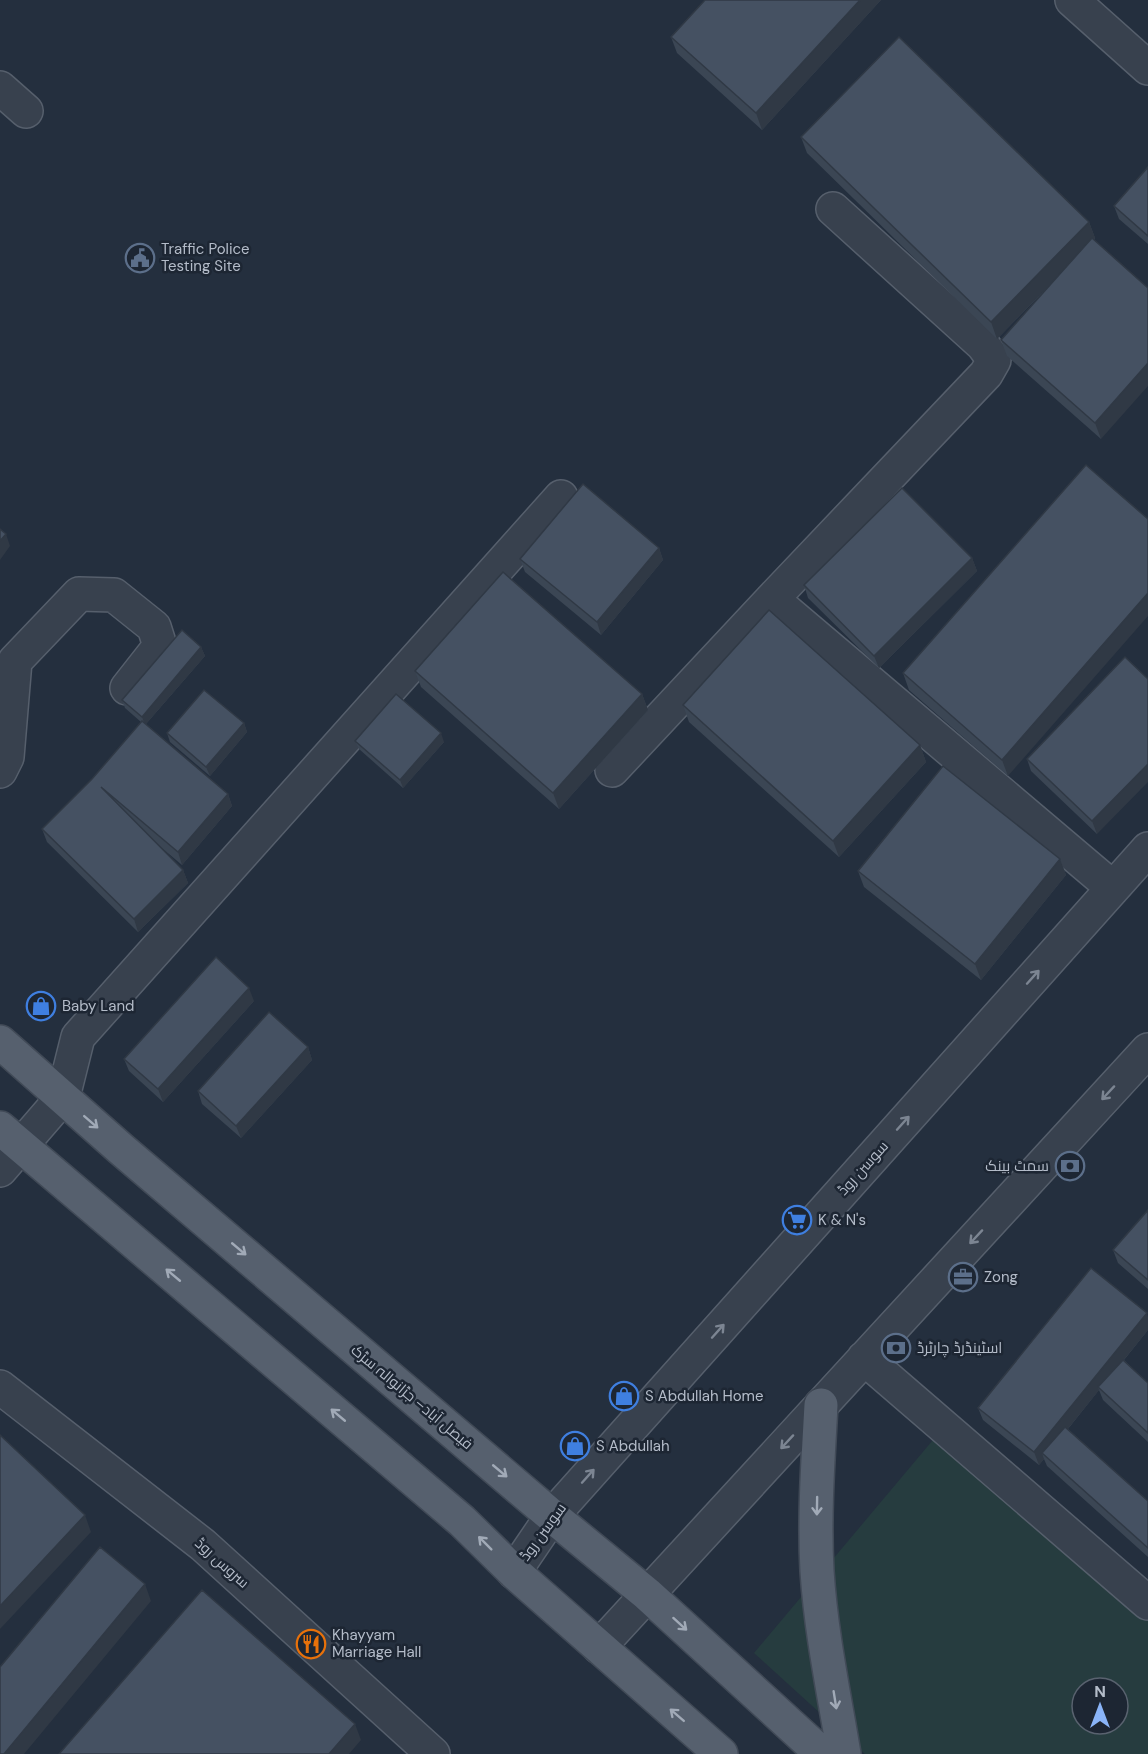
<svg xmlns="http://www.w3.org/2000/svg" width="1148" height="1754" viewBox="0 0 1148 1754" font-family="'DM Sans',Cairo,sans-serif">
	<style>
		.green { fill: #263c3f; fill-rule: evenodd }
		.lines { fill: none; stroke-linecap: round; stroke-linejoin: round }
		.minor-casing { stroke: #565f6c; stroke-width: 36 }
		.major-casing { stroke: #414a57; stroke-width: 36 }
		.minor { stroke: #38414e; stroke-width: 33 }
		.major { stroke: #56606e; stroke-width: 33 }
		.wall { fill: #3b4654 }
		.shaded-wall { fill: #303945 }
		.building { fill: #455162; stroke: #303945; stroke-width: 1.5 }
		.oneway { stroke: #7c8592 }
		.oneway2 { stroke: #a1aab7 }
		.labels { text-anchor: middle; stroke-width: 5; stroke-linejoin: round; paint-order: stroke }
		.poi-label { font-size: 15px; fill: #b4bcc9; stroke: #1d2633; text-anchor: start }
		.street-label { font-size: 15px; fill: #b4bcc9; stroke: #1d2633 }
	</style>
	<rect width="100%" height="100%" fill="#242f3e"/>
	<path class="green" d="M938 1434 1148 1617V1754H865L754 1653ZM1082 1688H1118V1724H1082Z"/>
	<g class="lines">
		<g class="minor-casing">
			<path id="minor" d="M1072 0 1148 68
				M0 88 26 111
				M772 599 1113 888
				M612 770 772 599 986 374 994 360 983 345 833 209
				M0 771 7 757 15 661 79 594 114 595 154 627 160 646 127 688
				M0 1170 63 1097 78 1037 561 497
				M864 1358 1148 1603
				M0 1387 203 1545 433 1754
				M514 1572 552 1516 1148 849
				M599 1647 1148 1050"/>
		</g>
		<g class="major-casing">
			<path id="major" d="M0 1042 121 1149 552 1516 647 1594 822 1754
				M0 1128 462 1521 514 1572 721 1754
				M821 1405C818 1460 814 1516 817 1571 821 1633 834 1694 844 1754"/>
		</g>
		<use href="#minor" class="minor"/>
		<use href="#major" class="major"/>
	</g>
	<path class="wall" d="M881 0 762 130 677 53 671 37Z
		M801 137 1089 222 1095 238 1094 240 1101 439 1007 356 1001 340 1052 283 997 339 807 153Z
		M1148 167V244L1119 219 1114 206Z
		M1086 465 1008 776 909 690 903 673Z
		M659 548 663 560 601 635 525 572 520 559Z
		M972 558 977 571 879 668 808 598 804 585Z
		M201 647 205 656 146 724 228 794 232 806 182 865 157 844 183 870 188 883 138 932 47 842 42 829 92 779 141 722 125 708 122 700Z
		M1125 657 1097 834 1031 771 1027 759Z
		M415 671 642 694 648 710 559 809 421 687Z
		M683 705 920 745 926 762 839 857 689 722Z
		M244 723 247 732 210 776 170 742 167 733Z
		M355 741 444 742 403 788 359 749Z
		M1060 859 1066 875 981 980 864 887 858 871Z
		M254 1001 163 1102 129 1071 124 1059Z
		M308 1047 312 1060 241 1138 202 1104 198 1091Z
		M1148 1210V1289L1118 1263 1113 1250Z
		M1148 1330 1124 1360 1148 1383V1442L1103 1400 1099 1390 1068 1429 1148 1501V1557L1047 1466 1044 1459 1039 1465 983 1420 978 1408Z"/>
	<path class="shaded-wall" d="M860 0H881L762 130 756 113Z
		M1089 222 1095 238 997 339 991 322Z
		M1148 363V386L1101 439 1095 423Z
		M6 534 10 546 0 560V541Z
		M659 548 663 560 601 635 597 622Z
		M972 558 977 571 879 668 874 656Z
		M1148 593V616L1008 776 1002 760Z
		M201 647 205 656 145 725 142 717Z
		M642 694 648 710 559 809 553 793Z
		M244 723 247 732 210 776 206 767Z
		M441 733 444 742 403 788 400 780Z
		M920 745 926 762 839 857 833 841Z
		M1148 764V782L1097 834 1092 821Z
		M228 794 232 806 182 865 178 852Z
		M1060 859 1066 875 981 980 975 964Z
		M183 870 188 883 138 932 134 919Z
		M249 988 254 1001 163 1102 158 1089Z
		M308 1047 312 1060 241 1138 236 1126Z
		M1147 1313 1148 1317V1330L1100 1389 1098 1387 1099 1390 1046 1456 1042 1453 1044 1459 1039 1465 1034 1452Z
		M85 1515 91 1532 0 1629V1606Z
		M145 1584 151 1601 24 1754H4Z
		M355 1724 361 1740 349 1754H329Z"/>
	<path class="building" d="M705 0H860L756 113 671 37Z
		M899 37 1089 222 991 322 801 137Z
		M1148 167V236L1114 206Z
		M1092 238 1148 288V363L1095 423 1001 340Z
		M1086 465 1148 519V593L1002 760 903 673Z
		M583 484 659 548 597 622 520 559Z
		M902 488 972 558 874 656 804 585Z
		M0 529 6 534 0 541Z
		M503 572 642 694 553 793 415 671Z
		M769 610 920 745 833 841 683 705Z
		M182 630 201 647 142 717 122 700Z
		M1125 657 1148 679V764L1092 821 1027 759Z
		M204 690 244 723 206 767 167 733Z
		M396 694 441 733 400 780 355 741Z
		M142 721 228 794 178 852 101 787 183 870 134 919 42 829 92 779Z
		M943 766 1060 859 975 964 858 871Z
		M216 957 249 988 158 1089 124 1059Z
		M269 1012 308 1047 236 1126 198 1091Z
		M1148 1210V1280L1113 1250Z
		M1091 1268 1147 1313 1034 1452 978 1408Z
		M1123 1360 1148 1383V1433L1098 1387Z
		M1065 1427 1148 1501V1548L1042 1453Z
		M0 1435 85 1515 0 1606Z
		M100 1547 145 1584 4 1754H0V1667Z
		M202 1590 355 1724 329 1754H59Z"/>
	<defs><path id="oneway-shaft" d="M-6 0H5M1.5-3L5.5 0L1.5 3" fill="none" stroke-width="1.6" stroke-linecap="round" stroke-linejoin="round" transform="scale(1.5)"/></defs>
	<g class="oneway">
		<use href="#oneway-shaft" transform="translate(1033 977) rotate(-48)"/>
		<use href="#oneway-shaft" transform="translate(1108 1093) rotate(133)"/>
		<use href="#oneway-shaft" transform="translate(903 1123) rotate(-48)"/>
		<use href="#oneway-shaft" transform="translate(976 1237) rotate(133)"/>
		<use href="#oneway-shaft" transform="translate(718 1331) rotate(-48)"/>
		<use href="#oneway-shaft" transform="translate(787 1442) rotate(133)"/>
		<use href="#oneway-shaft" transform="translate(588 1476) rotate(-48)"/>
	</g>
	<g class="oneway2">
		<use href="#oneway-shaft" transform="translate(91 1122) rotate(41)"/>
		<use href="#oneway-shaft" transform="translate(239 1249) rotate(40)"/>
		<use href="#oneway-shaft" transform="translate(173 1275) rotate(-140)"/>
		<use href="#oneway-shaft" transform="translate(338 1415) rotate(-140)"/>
		<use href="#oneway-shaft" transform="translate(500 1471) rotate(40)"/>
		<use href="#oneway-shaft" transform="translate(817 1506) rotate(91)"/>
		<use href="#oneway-shaft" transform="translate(485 1543) rotate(-135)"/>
		<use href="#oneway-shaft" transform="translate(680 1624) rotate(42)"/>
		<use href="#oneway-shaft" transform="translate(835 1700) rotate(81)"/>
		<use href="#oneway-shaft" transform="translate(677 1715) rotate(-139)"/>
	</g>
	<defs>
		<g id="civic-ring" transform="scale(1.5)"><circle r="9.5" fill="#1d2633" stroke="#5c6f8a" stroke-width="1.5"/><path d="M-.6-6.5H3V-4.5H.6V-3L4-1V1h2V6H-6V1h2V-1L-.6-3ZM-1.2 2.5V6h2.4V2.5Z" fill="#5c6f8a"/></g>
		<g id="shop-ring" transform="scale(1.5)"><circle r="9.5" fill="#1d2633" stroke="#3f7fe0" stroke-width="1.5"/><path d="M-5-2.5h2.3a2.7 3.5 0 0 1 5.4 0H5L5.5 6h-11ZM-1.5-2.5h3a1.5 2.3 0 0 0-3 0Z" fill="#3f7fe0"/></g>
		<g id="bank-ring" transform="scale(1.5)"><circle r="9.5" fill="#1d2633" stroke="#5c6f8a" stroke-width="1.5"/><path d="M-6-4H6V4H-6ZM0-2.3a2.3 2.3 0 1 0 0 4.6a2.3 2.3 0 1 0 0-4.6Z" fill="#5c6f8a"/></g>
		<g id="supermarket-ring" transform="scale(1.5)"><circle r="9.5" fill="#1d2633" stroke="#3f7fe0" stroke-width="1.5"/><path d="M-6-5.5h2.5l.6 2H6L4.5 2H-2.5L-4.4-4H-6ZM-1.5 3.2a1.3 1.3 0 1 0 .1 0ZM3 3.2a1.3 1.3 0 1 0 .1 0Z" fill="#3f7fe0"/></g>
		<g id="office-ring" transform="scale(1.5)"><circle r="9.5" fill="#1d2633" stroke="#5c6f8a" stroke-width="1.5"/><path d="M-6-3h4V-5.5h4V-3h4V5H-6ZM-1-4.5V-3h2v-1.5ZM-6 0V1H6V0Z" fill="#5c6f8a"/></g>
		<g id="restaurant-ring" transform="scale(1.5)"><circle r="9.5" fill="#1d2633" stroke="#e8710a" stroke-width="1.5"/><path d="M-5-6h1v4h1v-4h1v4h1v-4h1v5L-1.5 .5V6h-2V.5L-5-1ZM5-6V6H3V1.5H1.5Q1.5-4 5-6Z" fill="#e8710a"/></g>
	</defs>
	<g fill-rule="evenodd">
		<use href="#civic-ring" x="140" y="258"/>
		<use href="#shop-ring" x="41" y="1006"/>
		<use href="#bank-ring" x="1070" y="1166"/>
		<use href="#supermarket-ring" x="797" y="1220"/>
		<use href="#office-ring" x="963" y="1277"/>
		<use href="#bank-ring" x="896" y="1348"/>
		<use href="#shop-ring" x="624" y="1396"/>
		<use href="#shop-ring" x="575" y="1446"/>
		<use href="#restaurant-ring" x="311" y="1644"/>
	</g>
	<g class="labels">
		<g class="poi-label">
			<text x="161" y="254">Traffic Police<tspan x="161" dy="17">Testing Site</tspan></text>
			<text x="62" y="1011">Baby Land</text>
			<text x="1049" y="1171" text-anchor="end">سمٹ بینک</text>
			<text x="818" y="1225">K &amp; N's</text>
			<text x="984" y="1282">Zong</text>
			<text x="917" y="1353">اسٹینڈرڈ چارٹرڈ</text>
			<text x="645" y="1401">S Abdullah Home</text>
			<text x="596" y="1451">S Abdullah</text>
			<text x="332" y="1640">Khayyam<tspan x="332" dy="17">Marriage Hall</tspan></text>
		</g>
		<g class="street-label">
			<text transform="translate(863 1168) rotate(-48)" y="5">سوسن روڈ</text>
			<text transform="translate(412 1397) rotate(40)" y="5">فیصل آباد– جڑانوالہ سڑک</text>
			<text transform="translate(543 1532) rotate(-54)" y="5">سوسن روڈ</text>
			<text transform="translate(222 1563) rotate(42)" y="5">سروس روڈ</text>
		</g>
	</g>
	<g transform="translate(1100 1706)"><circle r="28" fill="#1d2633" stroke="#59626f" stroke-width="1.5"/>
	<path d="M0-4.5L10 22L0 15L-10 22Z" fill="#8ab4f8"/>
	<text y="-9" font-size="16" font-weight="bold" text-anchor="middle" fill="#b4bcc9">N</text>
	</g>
</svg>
